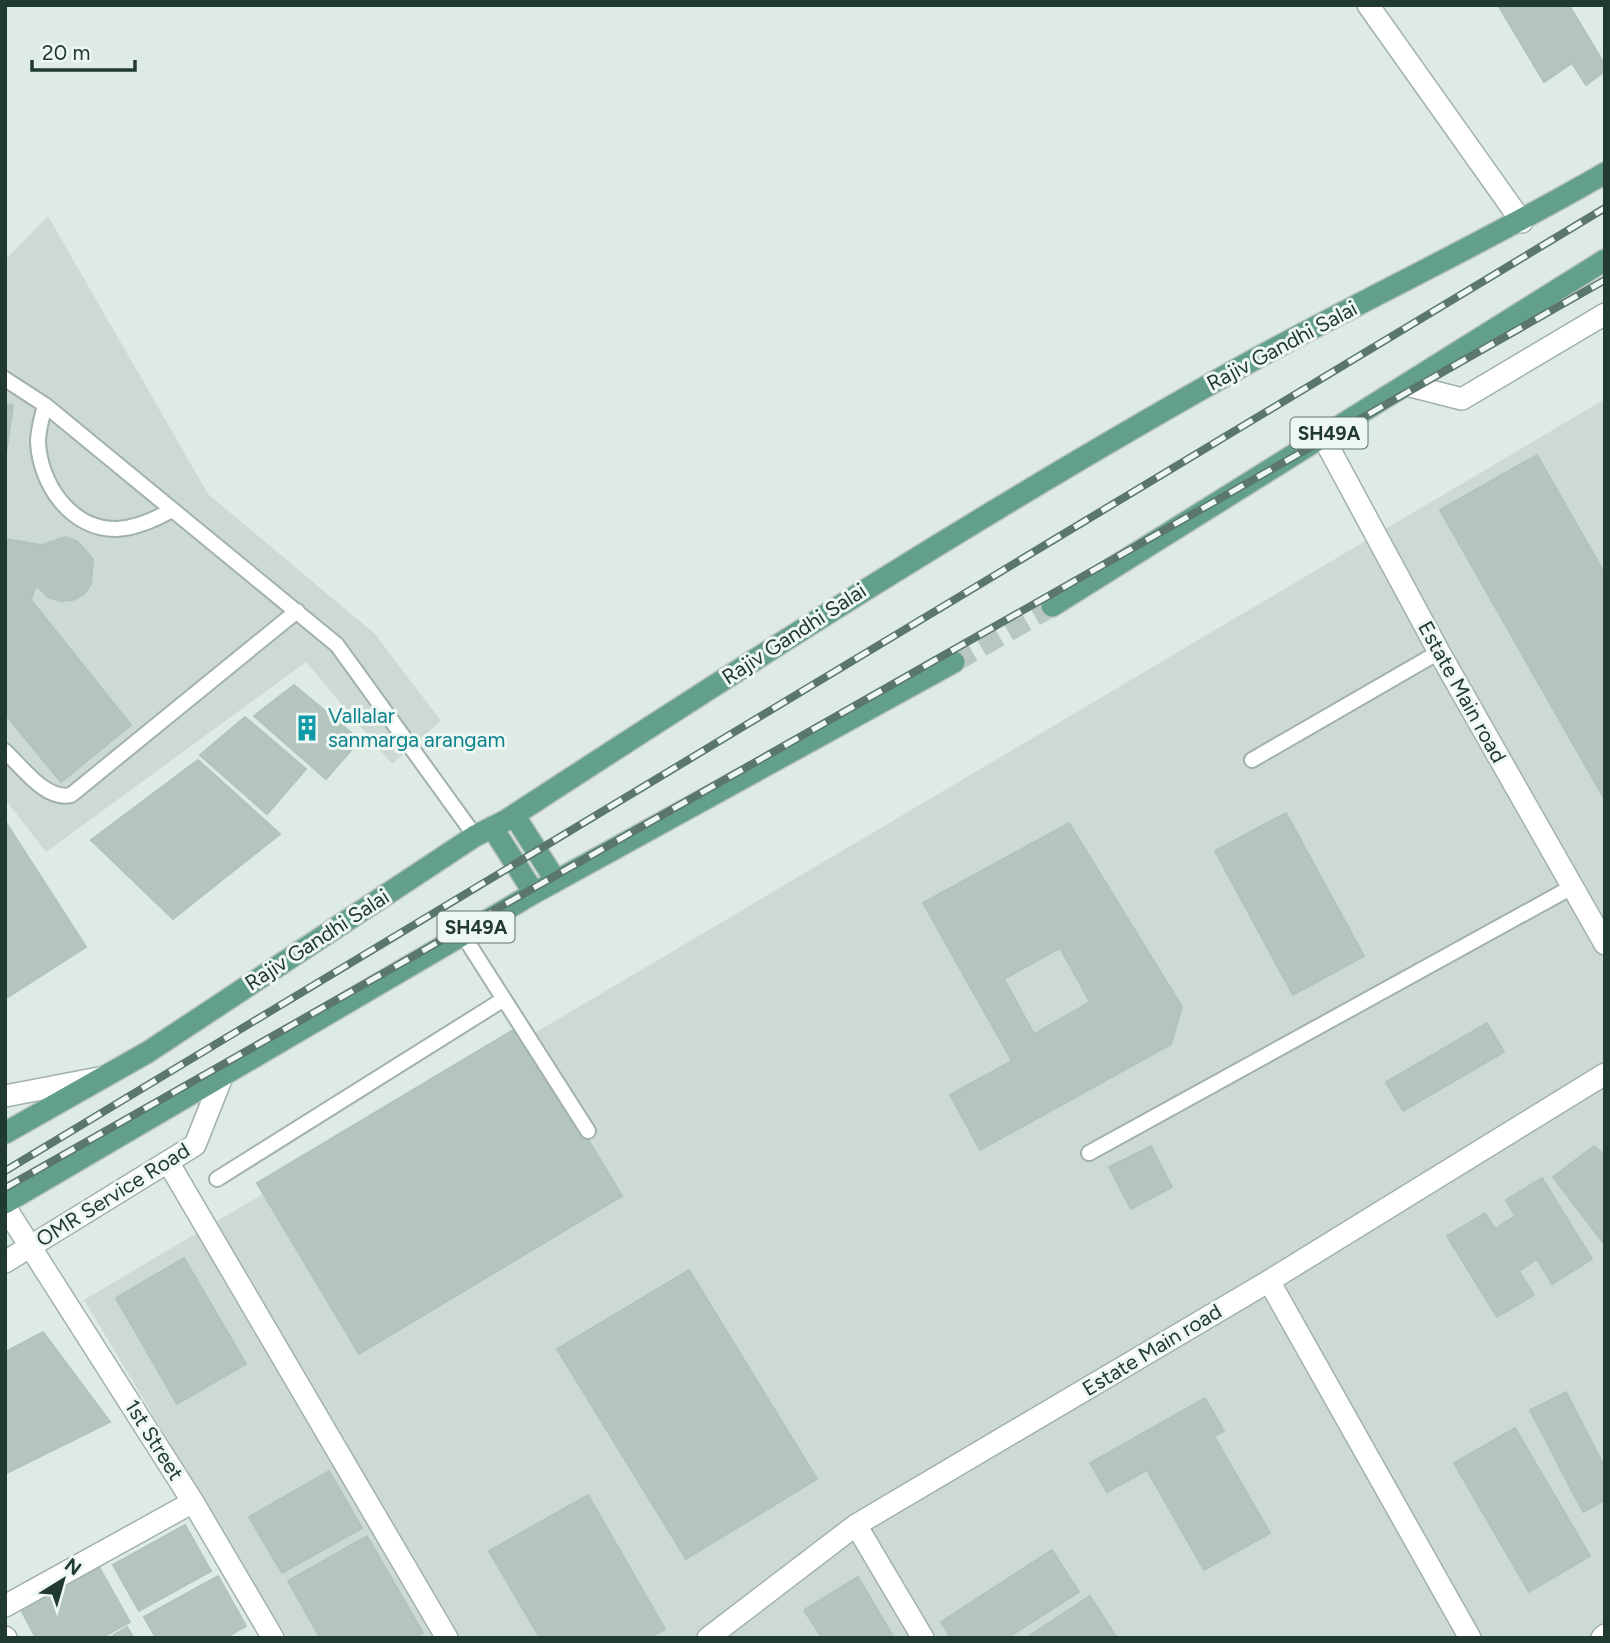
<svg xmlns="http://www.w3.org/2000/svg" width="1610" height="1643" viewBox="0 0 1610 1643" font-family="Figtree,sans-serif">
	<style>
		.built { fill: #cddad3 }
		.building { fill: #b4c5bd; stroke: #b1c4bb; stroke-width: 2; fill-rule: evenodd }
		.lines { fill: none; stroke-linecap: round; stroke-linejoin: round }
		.primary-tunnel { stroke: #b8c7c0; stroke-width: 21; stroke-dasharray: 21 10; stroke-linecap: butt }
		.service-casing { stroke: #a1b2ab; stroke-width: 18 }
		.minor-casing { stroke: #a1b2ab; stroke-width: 24 }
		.tertiary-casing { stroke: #a1b2ab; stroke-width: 24 }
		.primary-casing { stroke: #bcc4c2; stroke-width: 24 }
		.service { stroke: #fff; stroke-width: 14 }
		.minor { stroke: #fff; stroke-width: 21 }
		.tertiary { stroke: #fff; stroke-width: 21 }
		.primary { stroke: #62a08d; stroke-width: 21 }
		.rail-casing { stroke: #5a766d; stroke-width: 8 }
		.rail { stroke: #eff7f2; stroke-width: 5; stroke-dasharray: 16; stroke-linecap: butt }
		.labels { text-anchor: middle; stroke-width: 6; stroke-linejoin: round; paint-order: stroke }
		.shield { fill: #eff7f2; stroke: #5e736c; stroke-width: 2 }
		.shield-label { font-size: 19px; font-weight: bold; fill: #203a32 }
		.street-label { font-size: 21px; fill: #203a32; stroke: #eff7f2 }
		.culture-label { font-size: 21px; fill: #0d838f; stroke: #eff7f2; text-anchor: start }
	</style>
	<rect width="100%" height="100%" fill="#deeae4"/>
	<path class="built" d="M48 216 208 494 375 634 441 721 392 764 306 662 46 852 8 803 5 804V260Z
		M1605 399V1638H287L84 1300Z"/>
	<path class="building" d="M1498 5H1569L1605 65V71L1586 85 1572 63 1544 82Z
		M5 404 13 405 5 460Z
		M1537 455 1605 574V800L1440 510Z
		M65 537 77 541 93 559 91 584 84 594 73 600 60 601 48 597 36 585 31 600 131 725 61 782 5 714V539L42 545Z
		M294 685 360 740 326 779 254 716Z
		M245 717 306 769 267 814 200 755Z
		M198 760 280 834 173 919 91 840Z
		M1286 813 1364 956 1293 995 1215 851Z
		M5 821 86 947 5 999Z
		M1069 823 1182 1007 1171 1044 980 1150 950 1095 1012 1061 923 903ZM1060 948 1090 1002 1034 1034 1004 979Z
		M1487 1023 1504 1052 1403 1111 1386 1082Z
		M520 1026 622 1196 359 1354 257 1183Z
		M1151 1146 1172 1187 1131 1209 1109 1167Z
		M1594 1146 1605 1156V1245L1553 1177Z
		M1542 1178 1592 1259 1552 1284 1537 1259 1519 1271 1534 1295 1497 1317 1447 1236 1485 1213 1495 1229 1515 1216 1506 1200Z
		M184 1258 246 1364 177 1404 116 1298Z
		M689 1270 817 1479 686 1559 557 1349Z
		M43 1332 110 1422 5 1474V1352Z
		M1566 1392 1605 1468V1500L1583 1512 1530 1410Z
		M1205 1398 1224 1431 1214 1436 1270 1533 1204 1570 1147 1470 1107 1492 1090 1463Z
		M1515 1428 1590 1556 1529 1592 1454 1463Z
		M329 1471 362 1528 282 1573 249 1517Z
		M588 1495 665 1629 649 1638H540L489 1551Z
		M185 1525 211 1571 139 1611 113 1565Z
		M367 1536 423 1633 415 1638H320L288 1581Z
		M1052 1550 1079 1592 1007 1638H951L941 1622Z
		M99 1567 130 1622 101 1638H36L21 1610Z
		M218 1576 246 1626 225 1638H156L144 1617Z
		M858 1577 894 1638H822L804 1610Z
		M1090 1596 1117 1638H1026Z
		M127 1627 134 1638H109Z"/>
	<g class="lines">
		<path class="primary-tunnel" d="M954 662 1052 606"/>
		<g class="service-casing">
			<path id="service" d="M5 379 45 405 337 645 475 836
				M45 405C42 417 38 430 38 442 40 484 71 530 117 529 137 528 156 519 172 510
				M5 751C22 767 46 801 71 795L297 611
				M1252 760 1439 652
				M463 935 588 1131
				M1089 1153 1572 887
				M217 1179 504 999"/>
		</g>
		<g class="minor-casing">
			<path id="minor" d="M1368 5 1522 222
				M1323 437 1439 652 1605 944
				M168 1162 447 1638
				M5 1207 193 1502 273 1638
				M1269 1281 1470 1638
				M856 1525 923 1638
				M5 1606 193 1502
				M5 1637 6 1638
				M708 1638 856 1525 1269 1281 1605 1074
				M1602 1638 1605 1635"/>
		</g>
		<g class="tertiary-casing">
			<path id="tertiary" d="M1407 385 1462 399 1605 314
				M5 1096 99 1078
				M5 1262 195 1145 222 1077"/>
		</g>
		<g class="primary-casing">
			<path id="primary" d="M1052 606 1605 260
				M514 815 556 881
				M492 827 534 893
				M5 1133 148 1052 475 836 505 821C749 662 993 505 1248 363 1366 298 1488 241 1605 173
				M5 1203 534 893 954 662"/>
		</g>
		<use href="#service" class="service"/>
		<use href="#minor" class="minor"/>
		<use href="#tertiary" class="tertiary"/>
		<use href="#primary" class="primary"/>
		<g class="rail-casing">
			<path id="rail" d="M5 1171 1605 208
				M5 1188 1605 280"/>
		</g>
		<use href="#rail" class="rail"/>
	</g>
	<defs>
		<g id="building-bare" transform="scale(2.1)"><path d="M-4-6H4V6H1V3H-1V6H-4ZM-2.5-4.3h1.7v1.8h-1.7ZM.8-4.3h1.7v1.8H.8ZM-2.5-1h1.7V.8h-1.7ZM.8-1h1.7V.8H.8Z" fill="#0f9aa8" stroke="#eff7f2" stroke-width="2.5" paint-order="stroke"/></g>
	</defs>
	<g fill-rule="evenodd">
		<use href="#building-bare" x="307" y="728"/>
	</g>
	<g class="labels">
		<g class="shield">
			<rect x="1290.5" y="417.5" width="77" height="31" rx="5"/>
			<rect x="437.5" y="911.5" width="77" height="31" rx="5"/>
		</g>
		<g class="shield-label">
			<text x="1329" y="440">SH49A</text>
			<text x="476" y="934">SH49A</text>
		</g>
		<g class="street-label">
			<text transform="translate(1282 346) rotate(-28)" y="7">Rajiv Gandhi Salai</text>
			<text transform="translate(794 634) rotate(-33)" y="7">Rajiv Gandhi Salai</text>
			<text transform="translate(1462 692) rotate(61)" y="7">Estate Main road</text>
			<text transform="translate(317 940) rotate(-33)" y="7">Rajiv Gandhi Salai</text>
			<text transform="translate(113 1195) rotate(-32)" y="7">OMR Service Road</text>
			<text transform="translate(1152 1350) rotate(-31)" y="7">Estate Main road</text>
			<text transform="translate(154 1440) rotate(58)" y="7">1st Street</text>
		</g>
		<g class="culture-label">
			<text x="328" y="723">Vallalar<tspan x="328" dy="24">sanmarga arangam</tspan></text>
		</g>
	</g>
	<rect width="1610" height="1643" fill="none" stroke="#203a32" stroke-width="14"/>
	<g transform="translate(63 1580) rotate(37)" stroke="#eff7f2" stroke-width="5" paint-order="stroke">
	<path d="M0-5L12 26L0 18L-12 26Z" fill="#203a32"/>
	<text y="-10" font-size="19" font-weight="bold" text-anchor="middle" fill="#203a32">N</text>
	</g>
	<path d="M32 60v10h103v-10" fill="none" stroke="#203a32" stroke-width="3.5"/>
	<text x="42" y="60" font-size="21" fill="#203a32" stroke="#eff7f2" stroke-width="5" paint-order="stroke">20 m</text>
</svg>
